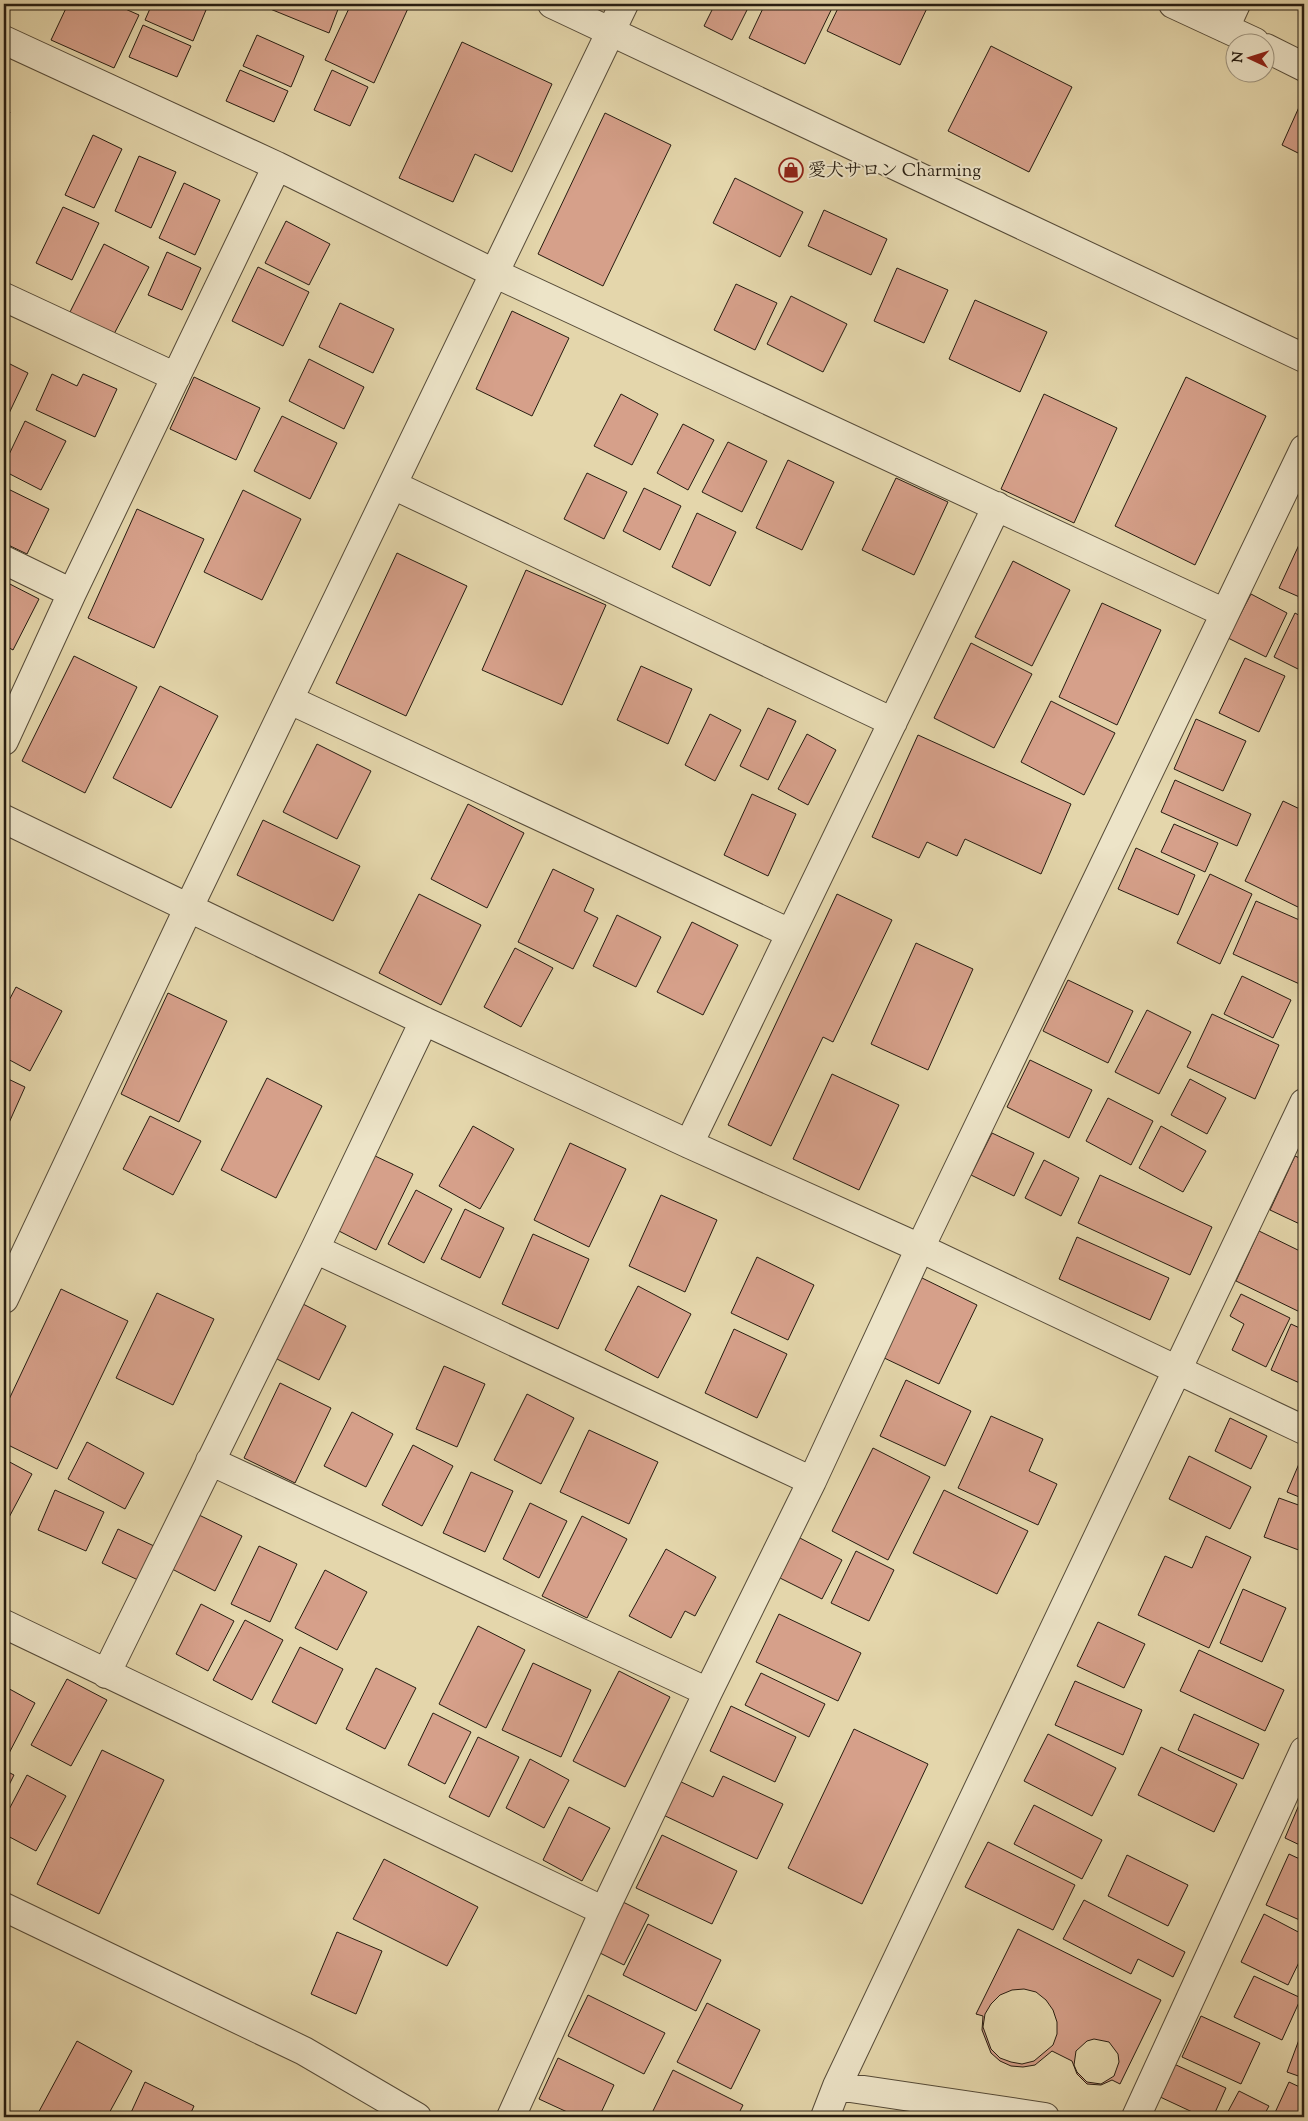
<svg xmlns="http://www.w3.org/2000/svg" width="1308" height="2121" viewBox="0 0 1308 2121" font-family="'Sorts Mill Goudy','Noto Serif JP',serif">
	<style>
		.building { fill: #d6a08a; stroke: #271d11; fill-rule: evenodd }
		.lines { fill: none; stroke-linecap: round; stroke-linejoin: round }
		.minor-casing { stroke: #564b38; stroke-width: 30 }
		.minor { stroke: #ede4c8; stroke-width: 28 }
		.labels { text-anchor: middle; stroke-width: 4; stroke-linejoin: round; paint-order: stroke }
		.poi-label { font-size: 18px; fill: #271d11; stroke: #ede4c8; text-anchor: start }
	</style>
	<rect width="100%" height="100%" fill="#e4d6ab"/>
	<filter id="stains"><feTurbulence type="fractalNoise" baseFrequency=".004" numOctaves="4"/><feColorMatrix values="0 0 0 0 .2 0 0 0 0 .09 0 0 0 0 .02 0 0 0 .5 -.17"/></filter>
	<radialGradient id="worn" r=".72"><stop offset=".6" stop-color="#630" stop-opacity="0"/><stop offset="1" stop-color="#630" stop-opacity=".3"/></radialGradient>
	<path class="building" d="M68 4H114L139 15 114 68 51 40Z
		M152 4H193L206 10 193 41 145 20Z
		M224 4H238L235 9Z
		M258 4H340L329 33Z
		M351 4H410L374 83 325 60Z
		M715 4H750L732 40 704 26Z
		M765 4H834L805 64 749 38Z
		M840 4H929L900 65 827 31Z
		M143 25 191 46 177 77 129 57Z
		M257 35 304 56 291 87 243 66Z
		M462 42 552 84 512 172 475 154 453 202 399 178Z
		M991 46 1072 87 1029 172 948 131Z
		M240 70 288 91 274 122 226 101Z
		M332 70 368 87 350 126 314 110Z
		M1304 96V156L1282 145Z
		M4 109 10 112 4 125Z
		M605 113 671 145 603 286 538 254Z
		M93 135 122 149 94 208 65 195Z
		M139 156 176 172 151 228 115 211Z
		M735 178 803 212 780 257 713 223Z
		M184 183 220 200 195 255 159 238Z
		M63 207 99 223 72 280 36 263Z
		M824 210 887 239 871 275 808 246Z
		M286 221 330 244 309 285 265 263Z
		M104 244 149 267 113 336 69 314Z
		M167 252 201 268 182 310 148 295Z
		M258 267 309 292 283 346 232 321Z
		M897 268 948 290 924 343 874 321Z
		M736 284 777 303 755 350 714 330Z
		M791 296 847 324 823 372 767 344Z
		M975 300 1047 332 1020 392 949 359Z
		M340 303 394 329 373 373 319 347Z
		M512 311 569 338 532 416 476 389Z
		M309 359 364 387 344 429 289 401Z
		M4 361 28 373 4 424Z
		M52 374 77 386 83 374 117 389 95 437 36 410Z
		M194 377 260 408 236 460 170 429Z
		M1186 377 1266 416 1195 565 1115 526Z
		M621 394 658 414 632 465 594 446Z
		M1044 394 1117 428 1074 523 1001 489Z
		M282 416 337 443 310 499 254 471Z
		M25 421 66 441 41 490 4 471V465Z
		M683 424 714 440 688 490 657 473Z
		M728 442 767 461 742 512 702 492Z
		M788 460 834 482 802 550 756 528Z
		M587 473 627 492 604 539 564 519Z
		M896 478 948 502 914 575 862 550Z
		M4 487 49 509 27 554 4 543Z
		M644 488 681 506 660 550 623 531Z
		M243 490 301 519 262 600 204 572Z
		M137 509 204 539 154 648 88 618Z
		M697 513 736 532 710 586 672 567Z
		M1304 534V599L1279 588Z
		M397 553 467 586 406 716 336 683Z
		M1013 561 1070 590 1032 666 975 637Z
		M526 570 606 605 562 705 482 670Z
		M4 581 39 599 13 650 4 645Z
		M1251 594 1287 613 1266 657 1228 638Z
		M1102 603 1161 630 1117 725 1059 697Z
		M1295 613 1304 618V672L1274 657Z
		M971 643 1032 674 994 748 934 718Z
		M74 656 137 687 85 793 22 761Z
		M1245 658 1285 676 1259 732 1219 713Z
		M641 666 692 689 668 744 617 720Z
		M160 686 218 716 171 808 113 778Z
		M1051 701 1115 733 1084 795 1021 762Z
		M768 708 796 721 768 780 740 766Z
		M710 714 741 730 715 781 685 765Z
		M1196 719 1246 741 1223 791 1174 769Z
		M807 734 836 750 808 805 778 789Z
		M918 735 1071 804 1041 874 965 839 957 856 927 842 919 858 872 837Z
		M317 744 371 771 337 839 283 812Z
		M1175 780 1251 814 1237 846 1161 812Z
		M752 794 796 814 768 876 724 855Z
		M1283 801 1304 811V910L1245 881Z
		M468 804 524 833 487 908 431 879Z
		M263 820 360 866 333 921 237 875Z
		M1174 824 1218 843 1205 872 1161 852Z
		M1136 848 1195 875 1178 915 1118 889Z
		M553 869 594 889 584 911 598 918 573 969 518 942Z
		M1210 874 1252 894 1220 964 1177 943Z
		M419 894 481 925 441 1005 379 973Z
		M837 894 892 920 833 1042 823 1037 771 1146 728 1125Z
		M1256 901 1304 922V986L1233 954Z
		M617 915 661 937 636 987 593 966Z
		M692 922 738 945 703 1015 657 992Z
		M916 943 973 969 928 1070 871 1044Z
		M515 948 553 968 521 1027 484 1007Z
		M1242 976 1291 1000 1273 1038 1224 1014Z
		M1068 980 1133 1011 1108 1063 1043 1031Z
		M16 987 62 1011 30 1071 4 1057V1010Z
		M168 993 227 1021 179 1122 121 1094Z
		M1147 1010 1191 1032 1159 1094 1115 1072Z
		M1212 1014 1279 1045 1255 1099 1187 1067Z
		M1030 1060 1092 1090 1069 1138 1007 1107Z
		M832 1074 899 1105 859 1190 793 1159Z
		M4 1077 25 1087 4 1134Z
		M267 1078 322 1106 276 1198 221 1170Z
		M1190 1079 1226 1098 1207 1134 1171 1115Z
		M1108 1098 1153 1121 1131 1165 1086 1141Z
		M150 1116 201 1141 173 1195 123 1169Z
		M473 1126 514 1149 480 1209 439 1186Z
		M1161 1126 1206 1151 1183 1192 1139 1168Z
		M992 1133 1034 1153 1014 1196 971 1175Z
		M570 1143 626 1169 589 1247 534 1220Z
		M373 1155 413 1174 376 1250 337 1230Z
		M1295 1156 1304 1160V1226L1270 1210Z
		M1044 1160 1079 1178 1061 1216 1025 1198Z
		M1100 1175 1212 1227 1190 1275 1078 1223Z
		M416 1190 452 1209 424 1263 388 1244Z
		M661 1195 717 1220 685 1292 629 1266Z
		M465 1209 504 1228 480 1278 441 1259Z
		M1259 1231 1304 1253V1314L1236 1281Z
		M533 1234 589 1259 558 1329 502 1304Z
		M1077 1237 1169 1278 1150 1320 1059 1279Z
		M757 1257 814 1285 788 1340 731 1313Z
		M918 1276 977 1305 939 1384 880 1356Z
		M638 1286 691 1314 658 1378 605 1350Z
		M61 1289 128 1321 57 1469 4 1443V1410Z
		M157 1293 214 1319 173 1405 116 1378Z
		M1241 1294 1290 1318 1266 1367 1232 1350 1244 1324 1230 1316Z
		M303 1304 346 1326 319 1380 275 1358Z
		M1291 1324 1304 1330V1385L1271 1370Z
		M734 1329 787 1354 757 1418 705 1393Z
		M444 1366 485 1384 457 1447 416 1429Z
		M906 1380 971 1411 945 1466 880 1436Z
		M280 1383 331 1408 295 1483 244 1458Z
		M527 1394 574 1418 541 1484 494 1460Z
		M352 1412 393 1434 366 1487 324 1466Z
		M991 1416 1043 1439 1029 1471 1057 1484 1038 1525 958 1488Z
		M1230 1418 1267 1436 1251 1469 1215 1451Z
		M589 1430 658 1462 629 1524 560 1492Z
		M87 1442 144 1473 125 1509 68 1479Z
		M413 1445 453 1466 422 1526 382 1505Z
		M873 1448 930 1477 888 1560 832 1531Z
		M1189 1456 1251 1487 1230 1529 1169 1499Z
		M4 1459 32 1474 6 1523 4 1522Z
		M1301 1459 1304 1461V1499L1287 1492Z
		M471 1472 513 1491 485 1552 443 1533Z
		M55 1490 104 1512 86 1551 38 1530Z
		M944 1490 1028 1531 997 1594 913 1553Z
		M1279 1498 1304 1507V1552L1264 1537Z
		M530 1503 567 1521 539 1578 503 1559Z
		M199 1515 242 1536 215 1591 172 1569Z
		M582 1516 627 1539 587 1618 542 1596Z
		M118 1529 154 1546 138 1580 102 1563Z
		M1206 1536 1251 1557 1209 1648 1138 1615 1165 1556 1192 1568Z
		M798 1537 842 1560 822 1599 778 1577Z
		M259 1546 297 1564 270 1622 231 1604Z
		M666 1549 716 1577 695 1616 685 1611 671 1638 629 1616Z
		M856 1551 894 1570 869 1621 831 1603Z
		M325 1570 367 1592 337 1650 295 1628Z
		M1243 1589 1286 1608 1262 1662 1220 1643Z
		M201 1604 234 1621 208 1671 176 1654Z
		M779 1614 861 1653 838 1701 756 1662Z
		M245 1620 283 1640 252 1700 213 1680Z
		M1098 1622 1145 1644 1124 1688 1077 1666Z
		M478 1626 525 1650 486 1728 439 1704Z
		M300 1647 343 1669 316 1724 272 1702Z
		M1199 1650 1284 1690 1265 1731 1180 1691Z
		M533 1663 591 1690 561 1757 502 1730Z
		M376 1668 416 1688 385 1749 346 1729Z
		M619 1671 670 1697 625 1787 573 1761Z
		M761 1673 825 1704 809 1737 745 1705Z
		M67 1679 107 1700 71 1766 31 1745Z
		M1075 1681 1142 1710 1123 1755 1055 1725Z
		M4 1686 35 1703 5 1761 4 1760Z
		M731 1706 796 1737 775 1782 710 1751Z
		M433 1713 471 1732 445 1784 408 1765Z
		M1194 1714 1259 1744 1243 1779 1178 1750Z
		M854 1729 928 1764 862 1904 788 1868Z
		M1048 1734 1116 1768 1092 1816 1024 1781Z
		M478 1737 519 1757 489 1817 449 1797Z
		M1161 1747 1237 1784 1214 1832 1138 1795Z
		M102 1750 164 1780 99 1914 37 1884Z
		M530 1759 569 1780 544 1828 506 1808Z
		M4 1770 14 1775 4 1795Z
		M27 1775 66 1796 36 1851 4 1834V1819Z
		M723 1776 783 1804 757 1859 661 1814 677 1780 713 1797Z
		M1301 1800 1304 1801V1847L1285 1838Z
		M1034 1805 1102 1840 1082 1879 1014 1844Z
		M569 1807 610 1828 582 1881 543 1860Z
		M662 1835 737 1871 712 1924 636 1888Z
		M988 1842 1075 1885 1053 1930 965 1887Z
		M1289 1854 1304 1861V1922L1266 1905Z
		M1127 1855 1188 1885 1168 1926 1108 1896Z
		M384 1859 478 1907 447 1966 353 1919Z
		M1084 1900 1185 1952 1173 1977 1138 1959 1131 1974 1063 1939Z
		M621 1901 649 1915 624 1965 596 1951Z
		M1264 1914 1304 1935V1952L1288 1985 1241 1962Z
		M648 1924 721 1960 696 2011 623 1975Z
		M1018 1929 1161 2000 1120 2084 1112 2080 1101 2085 1087 2084 1077 2074 1072 2061 1052 2051 1035 2065 1023 2067 1011 2066 1000 2061 991 2053 982 2030 983 2016 976 2014ZM1024 1989 1036 1992 1046 2000 1053 2010 1057 2022V2034L1053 2045 1034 2061 1022 2064 1011 2062 1000 2058 991 2049 983 2027 985 2014 991 2004 1000 1995 1012 1990ZM1094 2039 1109 2042 1118 2054 1119 2062 1114 2076 1101 2084 1087 2082 1077 2072 1074 2065 1076 2051 1087 2041Z
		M337 1932 382 1951 356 2014 311 1994Z
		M1254 1976 1301 1998 1282 2040 1234 2017Z
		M588 1995 665 2033 644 2074 568 2036Z
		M707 2003 760 2030 731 2089 677 2062Z
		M1201 2016 1260 2043 1241 2084 1182 2057Z
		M1303 2029 1304 2030V2078L1287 2072Z
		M77 2041 132 2071 107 2117H36Z
		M558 2058 614 2085 599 2117H578L539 2099Z
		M1174 2064 1226 2088 1213 2117H1203L1158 2096Z
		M673 2070 743 2105 737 2117H650Z
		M145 2082 194 2106 189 2117H129Z
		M1289 2082 1304 2089V2117H1273Z
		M1239 2091 1269 2106 1263 2117H1225Z"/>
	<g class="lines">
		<g class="minor-casing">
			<path id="minor" d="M552 4 1304 358
				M1173 4 1255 42
				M1225 28 1236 4
				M4 40 277 166 72 593 4 741
				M1266 48 1304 67
				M277 166 494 273 1225 613
				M4 297 176 377
				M393 485 893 722
				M4 560 72 593
				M290 700 790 933
				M4 819 424 1021 689 1144 920 1248 1304 1430
				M689 1144 997 506
				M315 1249 812 1481
				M4 1299 189 907 624 4
				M210 1461 708 1692
				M4 1624 604 1911
				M106 1674 315 1249 424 1021
				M4 1907 304 2051 417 2117
				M837 2086 1045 2117
				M511 2117 604 1911 708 1692 812 1481 920 1248 1304 449
				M825 2117 837 2086 1304 1103
				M1136 2117 1304 1751"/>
		</g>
		<use href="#minor" class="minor"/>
	</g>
	<defs>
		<g id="shop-ring" transform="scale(1.25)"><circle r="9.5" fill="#ede4c8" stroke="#8f2418" stroke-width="1.5"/><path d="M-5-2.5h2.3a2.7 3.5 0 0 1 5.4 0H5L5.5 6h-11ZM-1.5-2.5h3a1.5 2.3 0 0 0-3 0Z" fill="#8f2418"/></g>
	</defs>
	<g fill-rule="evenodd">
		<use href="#shop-ring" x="791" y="170"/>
	</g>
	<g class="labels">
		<g class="poi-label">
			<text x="808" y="176">愛犬サロン Charming</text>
		</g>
	</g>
	<rect width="1308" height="2121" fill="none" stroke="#e4d6ab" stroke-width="20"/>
	<rect x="5" y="5" width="1298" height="2111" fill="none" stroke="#271d11" stroke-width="2.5"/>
	<rect x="10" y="10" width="1288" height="2101" fill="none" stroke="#271d11"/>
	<g transform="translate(1250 58) rotate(274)"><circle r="24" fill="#ede4c8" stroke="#9e947f"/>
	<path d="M0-4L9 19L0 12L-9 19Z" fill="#8f2418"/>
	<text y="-8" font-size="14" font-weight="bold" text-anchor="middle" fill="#271d11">N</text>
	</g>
	<rect width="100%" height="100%" filter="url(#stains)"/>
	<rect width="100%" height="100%" fill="url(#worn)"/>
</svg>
